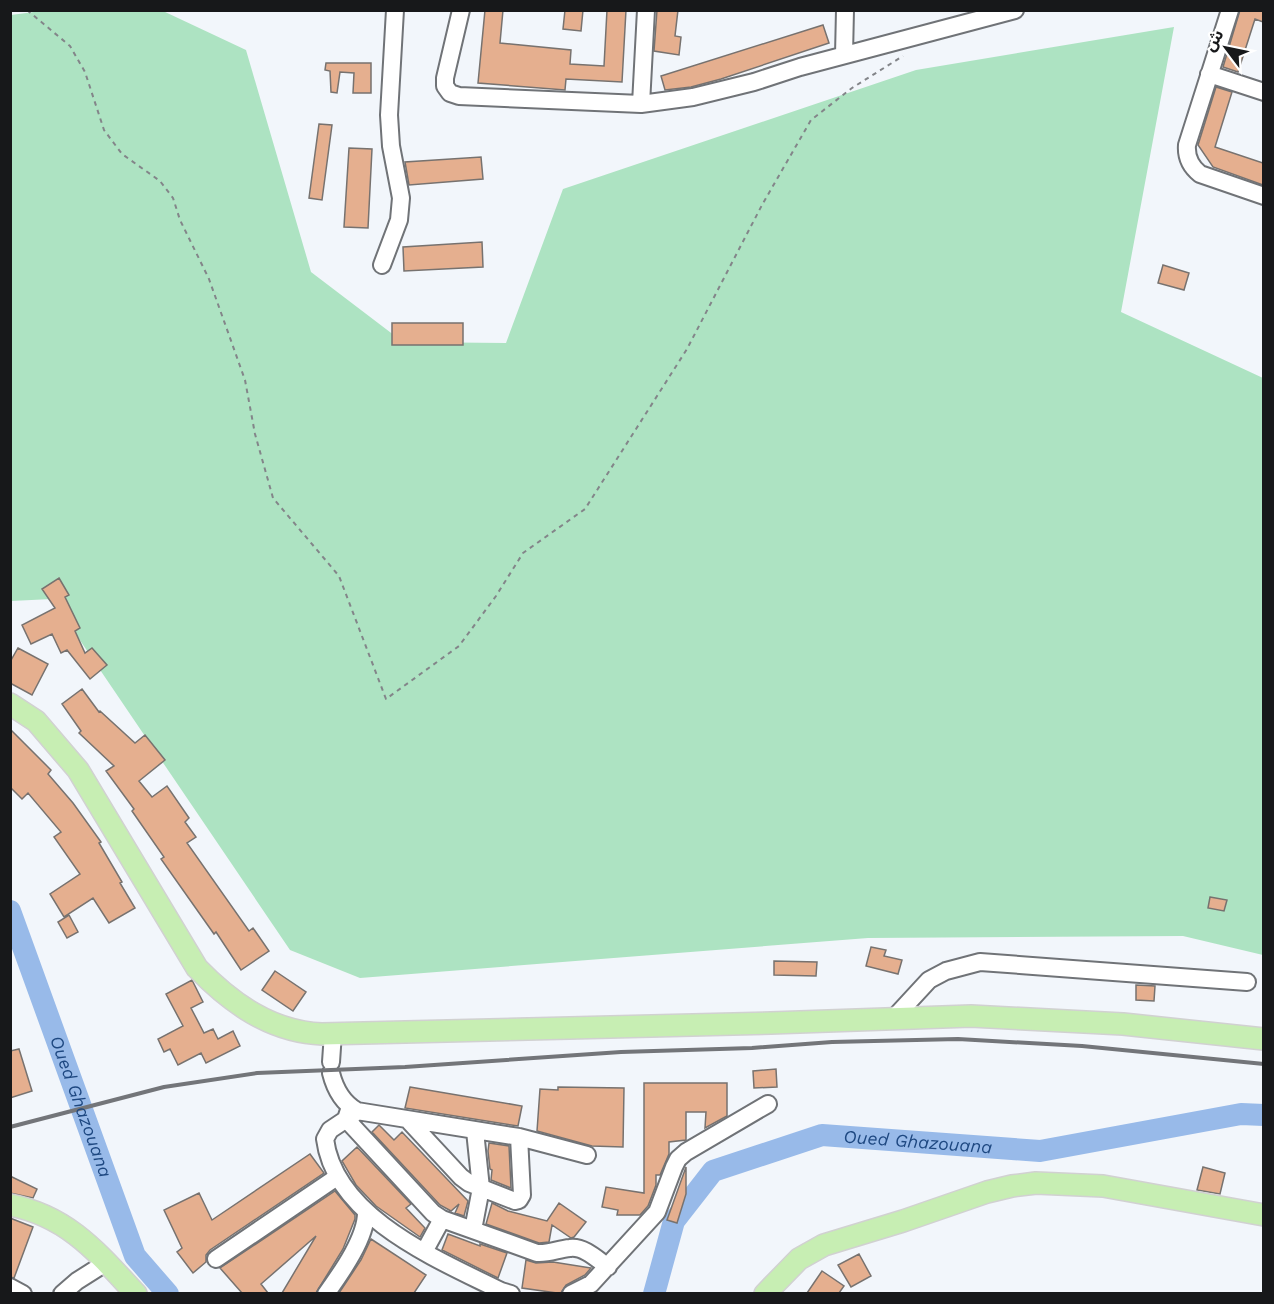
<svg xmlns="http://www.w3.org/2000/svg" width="1274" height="1304" viewBox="0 0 1274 1304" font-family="'Work Sans','Noto Sans Arabic',sans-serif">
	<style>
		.green { fill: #ade3c2 }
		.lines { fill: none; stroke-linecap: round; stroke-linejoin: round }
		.river { stroke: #98bae9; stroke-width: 22 }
		.building { fill: #e5af8f; stroke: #77726f; stroke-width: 1.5 }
		.minor-casing { stroke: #707377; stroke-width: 20 }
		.major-casing { stroke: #d1d1d1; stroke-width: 24 }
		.path { stroke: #838589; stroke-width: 2; stroke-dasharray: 4.5 4.5; stroke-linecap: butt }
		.minor { stroke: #fff; stroke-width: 16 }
		.major { stroke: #c7eeb3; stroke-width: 21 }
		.rail { stroke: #737579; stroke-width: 4 }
		.labels { text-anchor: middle; stroke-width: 5; stroke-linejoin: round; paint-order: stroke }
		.water-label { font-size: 18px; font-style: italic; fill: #1e4881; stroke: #fff }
	</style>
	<rect width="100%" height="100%" fill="#f2f6fb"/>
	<path class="green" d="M49 10 163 11 246 50 311 272 403 342 506 343 563 189 916 70 1174 27 1121 312 1263 378V955L1183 936 868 938 360 978 290 950 52 599 11 601V15Z"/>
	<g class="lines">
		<g class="river">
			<path id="s1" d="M10 911 135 1256 168 1294"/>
			<path id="s2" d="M654 1294 674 1221 713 1171 822 1135 1040 1151 1241 1114 1264 1115"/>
		</g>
	</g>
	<path class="building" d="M485 10H503L500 43 571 50 570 64 604 66 607 10H626L622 82 566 79 565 90 478 83Z
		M565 10H583L581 31 563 29Z
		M657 10H678L675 36 681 37 679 55 654 51Z
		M1240 10H1263V22L1255 19 1238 72 1223 67Z
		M823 25 829 43 721 79 691 87 665 90 661 76Z
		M326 63H371V93H353L354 73 340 72 337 93 331 92 330 71 325 70Z
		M1216 87 1232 92 1215 147 1263 163V185L1213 167 1198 145Z
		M319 124 332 125 322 200 309 198Z
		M349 148 372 149 368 228 344 227Z
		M481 157 483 179 409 185 405 162Z
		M482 242 483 267 404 271 403 247Z
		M1163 265 1189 273 1184 290 1158 283Z
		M392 323H463V345H392Z
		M59 578 69 595 65 597 80 628 75 631 85 653 92 648 107 665 90 679 67 650 61 653 52 634 31 644 22 625 55 608 42 589Z
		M18 648 48 664 32 695 10 683V662Z
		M82 689 99 712 100 711 135 743 145 735 165 760 139 781 152 797 167 786 189 818 185 822 196 837 187 843 249 931 253 928 269 951 241 970 216 932 214 934 161 859 164 857 132 811 134 809 106 771 114 766 79 733 81 731 62 704Z
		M10 729 51 770 48 774 73 803 101 842 99 843 122 882 120 883 135 908 109 923 93 898 64 917 50 894 80 874 54 837 61 832 28 793 22 799 10 787Z
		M1210 897 1227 900 1224 911 1208 908Z
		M69 915 78 932 67 938 58 922Z
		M871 947 886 950 884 956 902 960 898 974 866 966Z
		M774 961 817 962 816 976 774 975Z
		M275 971 306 992 293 1011 262 990Z
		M192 980 203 1002 191 1008 204 1033 213 1029 218 1039 233 1031 240 1046 206 1063 201 1053 178 1065 170 1049 164 1052 158 1039 183 1026 166 994Z
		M1136 985 1155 986 1154 1001 1136 1000Z
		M19 1049 32 1091 10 1098V1051Z
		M776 1069 777 1087 754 1088 753 1071Z
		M644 1083H727V1116L705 1128 706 1112H686V1140L669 1142V1154L660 1175H656V1185L648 1206 640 1215H617L618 1210 602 1207 606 1187 644 1193Z
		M410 1087 522 1106 518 1126 405 1108Z
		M558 1087 624 1088 623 1147 592 1146 537 1131 540 1089 558 1090Z
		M379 1125 394 1140 402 1132 468 1201 464 1216 455 1213 459 1204 451 1211 440 1205 372 1132Z
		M489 1143 509 1146 511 1188 491 1180 492 1170 490 1169 488 1151Z
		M357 1147 411 1204 406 1208 425 1228 420 1237 376 1206 356 1185 342 1161Z
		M310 1154 324 1173 210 1250 206 1255V1262L193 1273 177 1252 182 1248 164 1210 199 1193 212 1220Z
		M686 1167V1194L677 1223 667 1220Z
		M1203 1167 1225 1173 1220 1194 1197 1190Z
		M10 1176 37 1189 33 1198 10 1193Z
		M335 1191 355 1215V1219L343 1249 316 1293H282L316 1236 261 1284 268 1293H242L220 1268Z
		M492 1203 508 1211 547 1221 559 1203 586 1222 574 1237 571 1238 552 1225 549 1242 539 1243 486 1224Z
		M10 1218 33 1227 14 1278 10 1277Z
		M448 1234 480 1246V1244L507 1253 498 1278 442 1250Z
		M371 1239 426 1275 414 1293H339L361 1260Z
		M859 1254 871 1276 851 1287 838 1265Z
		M526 1260 536 1263 553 1262 591 1268 585 1275 566 1285 561 1293H557L522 1288Z
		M822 1271 844 1286 839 1293H807Z"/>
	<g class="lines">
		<g class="minor-casing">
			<path id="minor" d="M461 10 445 78V86L450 93 459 96 641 104 693 97 754 82 800 67 1015 10
				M1230 10 1187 145C1186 157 1190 166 1200 174L1264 196
				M844 55 845 10
				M1209 74 1264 92
				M641 104 646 10
				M382 265 399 220 401 198 391 146 389 115 395 10
				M893 1019 929 980 946 971 980 962 1247 982
				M331 1062 333 1033
				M331 1073C335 1089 343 1103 357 1111L519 1137 587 1155
				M350 1107 346 1119 433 1213 442 1219 537 1253C549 1254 558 1249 570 1248 584 1246 598 1260 608 1267
				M354 1114 330 1130 325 1139C335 1218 439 1260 501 1291L511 1294
				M409 1121 461 1177 469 1183 515 1201 519 1200 522 1195 519 1137
				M473 1230 481 1188 475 1131
				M424 1252 442 1219
				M216 1259 337 1177
				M10 1287 23 1294
				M62 1294 77 1281 107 1262
				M326 1294C341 1273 367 1237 366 1211
				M571 1294 591 1284 657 1212 674 1167 678 1159 686 1152 768 1104"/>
		</g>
		<g class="major-casing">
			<path id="major" d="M10 704 36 721 78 770 197 968C231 1003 271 1032 322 1034L771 1023 971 1016 1123 1024 1264 1039
				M10 1205C68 1216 98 1253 136 1294
				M765 1294 799 1259 824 1245 903 1221 987 1192 1012 1186 1036 1183 1103 1186 1264 1215"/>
		</g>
		<path class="path" d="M27 10 70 46 85 72 104 130 122 154 160 181 173 198 180 220 209 279 245 380 255 434 273 498 339 576 386 699 459 646 496 596 523 553 585 509 687 349 762 205 811 120 852 88 903 56"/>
		<use href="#minor" class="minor"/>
		<use href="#major" class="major"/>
		<path class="rail" d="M10 1127 164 1087 257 1073 405 1067 621 1052 752 1048 832 1042 958 1039 1082 1046 1264 1064"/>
	</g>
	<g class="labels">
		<g class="water-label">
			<text dy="6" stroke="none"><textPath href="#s1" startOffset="208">Oued Ghazouana</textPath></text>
			<text dy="6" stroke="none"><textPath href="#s2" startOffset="350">Oued Ghazouana</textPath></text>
		</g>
	</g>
	<rect width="1274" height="1304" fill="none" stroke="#17181a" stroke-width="24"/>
	<g transform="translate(1226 48) rotate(302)" stroke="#ffffff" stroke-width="4.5" paint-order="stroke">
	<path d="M0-4.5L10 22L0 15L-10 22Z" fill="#17181a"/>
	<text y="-9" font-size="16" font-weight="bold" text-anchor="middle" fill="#17181a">ش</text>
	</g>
</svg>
